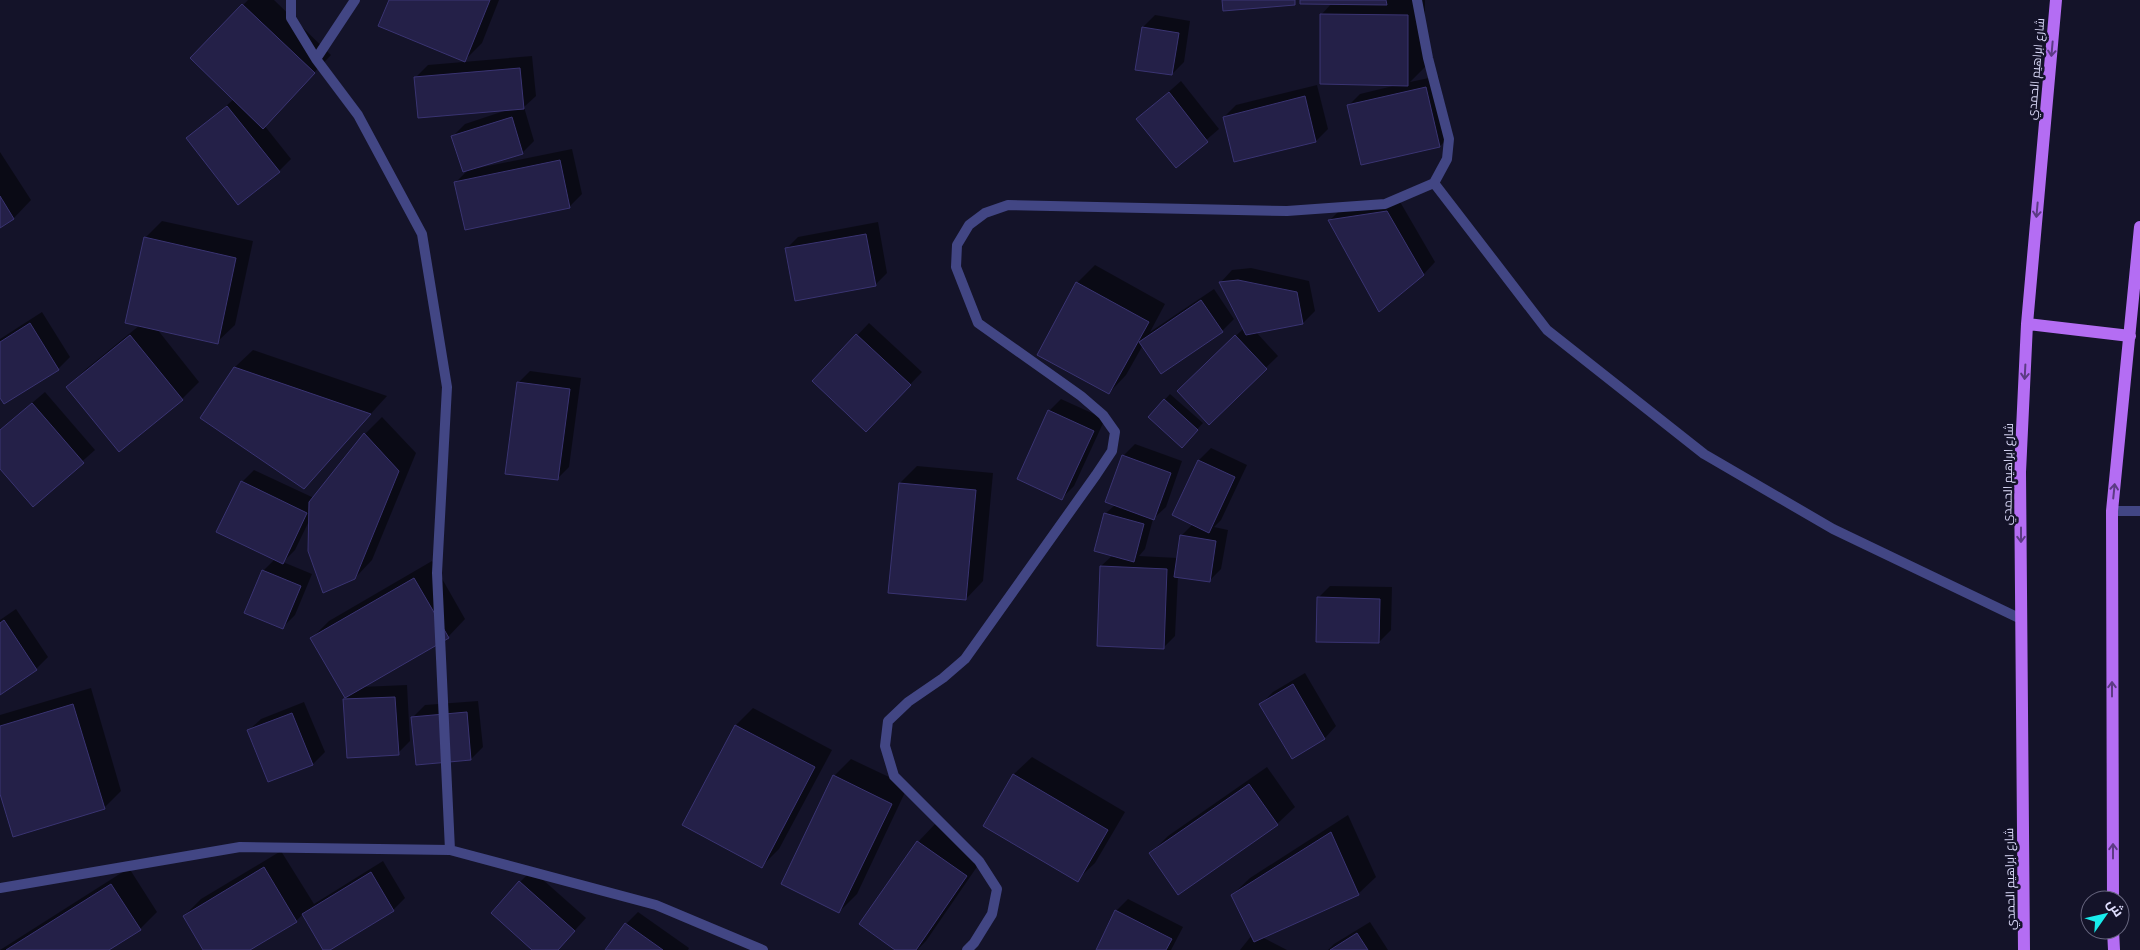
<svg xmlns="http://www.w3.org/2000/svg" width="2140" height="950" viewBox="0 0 2140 950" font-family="'Fira Sans Condensed',Cairo,sans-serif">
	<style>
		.shadow { fill: #0007 }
		.building { fill: #242048; stroke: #3a3472 }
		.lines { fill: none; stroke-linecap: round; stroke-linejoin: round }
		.minor { stroke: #424684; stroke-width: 10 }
		.primary { stroke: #b46df3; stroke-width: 12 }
		.oneway { stroke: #5c3b84 }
		.labels { text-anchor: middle; stroke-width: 5; stroke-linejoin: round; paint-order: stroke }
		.street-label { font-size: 12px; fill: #deddfc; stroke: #141329 }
	</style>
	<rect width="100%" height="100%" fill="#141329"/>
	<path class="shadow" d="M248 0H274L331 55 264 125 291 159 279 171 188 139 234 99 192 58Z
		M390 0H499L482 43 465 60Z
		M1301 0H1425V67L1410 82 1438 76 1452 134 1440 146 1348 106 1360 94 1397 85 1321 15 1332 3Z
		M1155 15 1190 21 1184 62 1172 74 1143 27Z
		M532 56 536 96 524 107 534 141 522 153 477 166 478 168 572 149 582 194 570 206 455 183 469 169 453 136 465 124 510 109 416 77 428 65Z
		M1181 81 1219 129 1176 166 1138 119Z
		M1317 85 1328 129 1316 141 1224 117 1236 105Z
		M0 152 31 200 14 218 0 226Z
		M1399 200 1435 262 1423 275 1329 221 1341 209Z
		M162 221 253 241 235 325 217 342 157 329 199 382 182 399 68 387 85 370 140 325 145 238Z
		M878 222 887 273 875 285 786 249 798 237Z
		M1095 265 1165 304 1150 332 1214 289 1234 319 1222 331 1143 345 1126 375 1109 393 1039 354 1077 283Z
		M1251 268 1309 281 1315 311 1303 323 1256 332 1278 356 1209 423 1179 392 1244 328 1221 282 1232 270Z
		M42 312 70 357 58 369 4 402 0 395V339Z
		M869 323 922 372 878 418 814 381Z
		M253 350 387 396 304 487 202 418 235 367Z
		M530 371 581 378 569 467 557 479 518 383Z
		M45 392 95 450 33 505 0 467V430Z
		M1170 394 1203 423 1187 440 1149 417Z
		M1061 399 1105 419 1074 486 1062 498 1049 411Z
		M382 417 416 453 372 560 355 578 310 519 295 550 283 562 312 574 295 615 283 627 263 571 275 559 218 531 242 482 254 470 314 498 365 434Z
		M1135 444 1182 461 1166 507 1153 519 1145 549 1139 556 1178 558 1181 536 1193 524 1173 515 1199 460 1211 448 1247 465 1221 520 1214 527 1228 530 1221 569 1209 581 1178 576 1175 636 1163 648 1101 566 1113 555 1105 514 1115 505 1123 456Z
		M917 466 993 473 983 581 966 599 900 483Z
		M432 561 465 619 448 637 360 687 407 685 410 741 398 753 344 700 346 698 312 638 329 621Z
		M1330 586 1392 587 1391 630 1379 642 1318 598Z
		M16 609 48 657 36 669 0 693V620Z
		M1305 673 1336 726 1325 738 1292 757 1261 704 1273 692Z
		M91 688 121 791 104 808 0 790V715Z
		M478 701 483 747 471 759 413 717 425 705Z
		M304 702 325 752 313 764 269 781 249 730 261 719Z
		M753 708 832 750 779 849 761 867 683 825 736 725Z
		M1032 757 1125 812 1095 863 1077 880 984 825 1014 774Z
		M851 759 908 786 857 894 839 912 834 776Z
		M1267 767 1295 807 1277 824 1151 853 1168 836Z
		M1348 815 1376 877 1358 894 1262 937 1287 950H1240L1252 935 1232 895 1250 878Z
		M935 824 983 858 926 941 917 950H897L918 842Z
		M281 851 314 904 383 861 405 898 393 910 327 950H325L303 914 296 921 247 950H204L184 916 201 899Z
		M129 868 157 912 140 929 107 950H0Z
		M532 870 586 918 557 950H534L520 882Z
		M1128 899 1183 927 1171 950H1097L1116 911Z
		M638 912 689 948 688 950H607L626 924Z
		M1370 922 1388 950H1328L1334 944Z"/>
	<path class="building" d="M389 0H490L465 62 378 26Z
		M1222 0H1295V5L1223 11Z
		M1300 0H1386L1387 5 1300 4Z
		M242 4 315 73 263 129 190 58Z
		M1320 14 1408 15V86L1320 84Z
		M1142 27 1179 33 1172 75 1135 70Z
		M520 68 524 109 418 118 414 77Z
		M1426 87 1440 147 1361 165 1347 105Z
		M1169 92 1208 142 1176 168 1136 119Z
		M1305 96 1316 142 1234 162 1223 117Z
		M227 106 280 172 238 205 186 138Z
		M512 117 523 154 463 172 451 136Z
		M560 160 570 208 465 230 454 182Z
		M0 196 14 219 0 228Z
		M1387 211 1424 275 1379 312 1328 220Z
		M866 234 876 286 795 301 785 248Z
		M144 237 236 258 218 344 125 323Z
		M1238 280 1297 292 1303 324 1246 335 1219 282Z
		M1076 282 1149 322 1109 394 1037 355Z
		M1201 300 1223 332 1161 374 1139 342Z
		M30 323 59 370 4 404 0 398V342Z
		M856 334 911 385 866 432 812 381Z
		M130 335 183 400 119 452 66 387Z
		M1235 335 1267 369 1209 425 1177 391Z
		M234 367 371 414 304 489 200 418Z
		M517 382 570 389 558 480 505 474Z
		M1164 399 1198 430 1182 448 1148 417Z
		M32 403 84 463 33 507 0 469V430Z
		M1048 410 1094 431 1062 500 1017 479Z
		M364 433 399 471 355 579 323 593 308 551 309 502Z
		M1122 455 1171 473 1154 520 1105 502Z
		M1198 460 1235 477 1209 533 1172 515Z
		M241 481 307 513 283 564 216 532Z
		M899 483 976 490 966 600 888 593Z
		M1104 513 1144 524 1134 562 1094 551Z
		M1180 535 1216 541 1210 582 1174 577Z
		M1100 566 1167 569 1164 649 1097 646Z
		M262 570 301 586 283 629 244 613Z
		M414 578 449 638 345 698 310 638Z
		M1317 597 1380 599 1379 643 1316 642Z
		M4 620 37 670 0 695V623Z
		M1293 684 1325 739 1292 759 1259 704Z
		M395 697 399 755 347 758 343 699Z
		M73 704 105 809 13 837 0 794V726Z
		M467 712 471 760 416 765 411 717Z
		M292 713 313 765 268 782 247 730Z
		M735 725 815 767 762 868 682 825Z
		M1013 774 1108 830 1078 882 983 826Z
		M833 775 892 804 839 913 781 884Z
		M1249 784 1278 825 1178 895 1149 853Z
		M1331 832 1359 895 1254 942 1231 895Z
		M917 841 967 876 916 950H895L859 924Z
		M264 867 297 922 250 950H203L183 916Z
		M371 872 394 911 330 950H323L302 914Z
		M519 881 575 931 558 950H532L491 913Z
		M111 884 141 930 109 950H6Z
		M1115 910 1172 939 1166 950H1096Z
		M625 923 663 950H605Z
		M1357 933 1368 950H1330Z"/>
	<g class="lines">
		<path class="minor" d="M291 0V18L316 59
			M355 0 316 59 358 115 422 234 447 387 437 573 450 850
			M1434 183 1547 330 1704 454 1833 529 2021 619
			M2112 511H2140
			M0 888 240 847 450 850 656 905 763 950
			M967 950 974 943 992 914 997 889 979 861 894 776 885 746 888 721 908 702 943 678 965 659 1096 475 1112 451 1115 432 1103 415 1081 396 978 323 956 267 957 245 969 225 985 213 1008 205 1287 211 1385 204 1434 183 1447 159 1449 139 1428 58 1417 0"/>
		<path class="primary" d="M2027 324 2130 336
			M2113 900 2112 511 2140 227
			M2113 930 2114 950
			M2024 950 2020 472 2027 324 2056 0"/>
	</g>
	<defs><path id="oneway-shaft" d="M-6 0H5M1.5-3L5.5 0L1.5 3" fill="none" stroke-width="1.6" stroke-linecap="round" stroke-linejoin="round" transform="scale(1.25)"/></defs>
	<g class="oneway">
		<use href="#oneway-shaft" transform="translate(2052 49) rotate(95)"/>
		<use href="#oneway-shaft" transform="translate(2037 210) rotate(95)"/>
		<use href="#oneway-shaft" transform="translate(2025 372) rotate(93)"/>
		<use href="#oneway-shaft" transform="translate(2114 491) rotate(-84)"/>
		<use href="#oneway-shaft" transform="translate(2021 535) rotate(90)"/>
		<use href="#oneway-shaft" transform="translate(2112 689) rotate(-90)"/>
		<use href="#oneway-shaft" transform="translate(2113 851) rotate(-90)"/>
	</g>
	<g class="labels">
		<g class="street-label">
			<text transform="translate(2036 69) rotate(-85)" y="4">شارع ابراهيم الحمدي</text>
			<text transform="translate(2008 474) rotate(-89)" y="4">شارع ابراهيم الحمدي</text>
			<text transform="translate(2010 879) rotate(-91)" y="4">شارع ابراهيم الحمدي</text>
		</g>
	</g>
	<g transform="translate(2105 915) rotate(56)"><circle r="24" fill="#141329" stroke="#65647d"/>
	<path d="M0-4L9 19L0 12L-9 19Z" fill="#19ecec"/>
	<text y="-8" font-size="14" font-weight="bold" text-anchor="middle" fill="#deddfc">ش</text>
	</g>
</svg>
